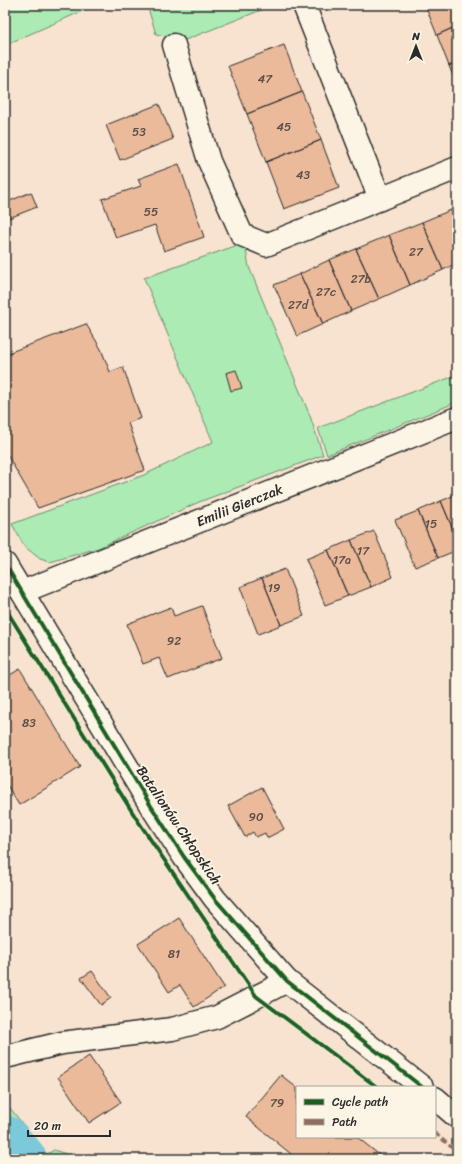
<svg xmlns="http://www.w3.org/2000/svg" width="462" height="1164" viewBox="0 0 462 1164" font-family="Sriracha,sans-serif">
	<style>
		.green { fill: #acebb4; stroke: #6c8b70 }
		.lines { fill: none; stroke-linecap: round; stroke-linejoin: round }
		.river { stroke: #7cc9da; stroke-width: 49 }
		.building { fill: #ebba9b; stroke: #2b2b2b }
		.minor-casing { stroke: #2b2b2b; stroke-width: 25 }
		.minor { stroke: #fcf5e5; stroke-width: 22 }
		.quiet { stroke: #8d6e63; stroke-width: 3; stroke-dasharray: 6 3; stroke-linecap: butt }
		.cycleway-casing { stroke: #fcf5e5; stroke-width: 6 }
		.cycleway { stroke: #1b5e20; stroke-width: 4 }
		.labels { text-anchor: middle; stroke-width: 3.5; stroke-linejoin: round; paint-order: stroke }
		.number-label { font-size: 12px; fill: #5b4f47 }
		.street-label { font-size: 14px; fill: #2b2b2b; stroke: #fcf5e5 }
	</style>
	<rect width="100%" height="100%" fill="#f7e3cf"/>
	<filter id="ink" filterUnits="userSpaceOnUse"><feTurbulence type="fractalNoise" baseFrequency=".025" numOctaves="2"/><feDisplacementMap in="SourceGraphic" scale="8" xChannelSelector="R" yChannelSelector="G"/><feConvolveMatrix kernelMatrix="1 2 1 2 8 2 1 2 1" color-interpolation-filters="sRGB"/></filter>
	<g filter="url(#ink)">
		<path class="green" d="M5 5H96L5 45Z
			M147 5H274L185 40 156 34Z
			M245 245 249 267 310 416 323 455 199 502 98 548 50 562 40 559 24 546 12 524 144 475 213 442 144 278 235 246Z
			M457 375V402L327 455 318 428Z
			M5 1102 47 1154 54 1150 81 1159H5Z"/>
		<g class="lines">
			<path class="river" d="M5 1140 22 1159"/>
		</g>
		<path class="building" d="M425 5H457V26L437 35Z
			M457 26V63L449 66 437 35Z
			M284 45 302 92 247 114 228 66Z
			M457 63V85L449 66Z
			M302 92 321 140 266 162 247 114Z
			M159 104 173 139 120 160 106 125Z
			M321 140 339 188 284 209 266 162Z
			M179 164 204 237 164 251 155 225 116 238 102 199 141 186 138 179Z
			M31 192 37 207 9 218 5 209V203Z
			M457 207V224L451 210Z
			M451 210 457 224V263L443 270 422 222Z
			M422 222 443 270 410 285 389 235Z
			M389 235 410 285 379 299 356 249Z
			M356 249 379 299 351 311 329 260Z
			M329 260 351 311 323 324 300 274Z
			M300 274 323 324 297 336 274 285Z
			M86 324 101 349 110 372 123 367 141 418 128 423 145 470 38 508 5 451V354Z
			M236 370 242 388 231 391 226 373Z
			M457 494V539L441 501Z
			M441 501 457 539V550L438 558 418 511Z
			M418 511 438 558 415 567 395 520Z
			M374 531 393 577 371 587 351 540Z
			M351 540 371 587 348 596 328 550Z
			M328 550 348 596 325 605 306 559Z
			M285 569 304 616 281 625 262 578Z
			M262 578 281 625 258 634 240 587Z
			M202 606 222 658 168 679 159 658 143 664 127 624 171 607 174 616Z
			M20 669 80 767 19 805 5 782V678Z
			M262 787 284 829 267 838 265 833 256 837 253 832 245 837 228 806Z
			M179 918 224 987 194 1007 180 985 169 992 138 944Z
			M92 971 111 998 101 1005 81 978Z
			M89 1056 121 1102 89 1123 58 1077Z
			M281 1075 297 1088V1137H357L382 1157 380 1159H297L246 1117Z"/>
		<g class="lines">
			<g class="minor-casing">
				<g id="minor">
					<path d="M304 5 380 199"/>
					<path d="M174 45 209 161 242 235 266 245 457 168"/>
					<path d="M5 564 151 806 184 857 215 899 287 981 422 1087"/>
					<path id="s1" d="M22 592 457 418"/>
					<path d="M5 1057 62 1043 172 1029 217 1017 287 981"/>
					<path d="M435 1098 457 1117"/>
				</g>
			</g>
			<use href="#minor" class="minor"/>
			<path class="quiet" d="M435 1133 457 1152"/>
			<g class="cycleway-casing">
				<path id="cycleway" d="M5 564 151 806 184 857 215 899 287 981 422 1087
					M5 608 136 818 256 996 377 1087"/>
			</g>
			<use href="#cycleway" class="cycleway"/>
		</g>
	</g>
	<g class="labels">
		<g class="number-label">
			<text x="265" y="83">47</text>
			<text x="284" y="131">45</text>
			<text x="139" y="136">53</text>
			<text x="303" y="179">43</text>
			<text x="151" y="216">55</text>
			<text x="416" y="256">27</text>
			<text x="361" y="283">27b</text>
			<text x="326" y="296">27c</text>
			<text x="298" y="309">27d</text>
			<text x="431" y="528">15</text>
			<text x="363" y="555">17</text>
			<text x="342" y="564">17a</text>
			<text x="274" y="592">19</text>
			<text x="174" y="645">92</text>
			<text x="29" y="727">83</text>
			<text x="256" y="821">90</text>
			<text x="174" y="958">81</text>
			<text x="277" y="1107">79</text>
		</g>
		<g class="street-label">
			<text dy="5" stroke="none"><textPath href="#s1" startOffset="234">Emilii Gierczak</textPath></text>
			<text transform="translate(179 825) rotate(56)" y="5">Batalionów Chłopskich</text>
		</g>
	</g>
	<rect width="462" height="1164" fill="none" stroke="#fcf5e5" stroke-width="20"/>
	<rect x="10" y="10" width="442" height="1144" fill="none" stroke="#2b2b2b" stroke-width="1.5" filter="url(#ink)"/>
	<rect x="296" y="1086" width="140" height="52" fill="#fcf5e5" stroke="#a8a49b"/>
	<rect x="304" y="1099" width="20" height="6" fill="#1b5e20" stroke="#a8a49b"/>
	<text x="332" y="1106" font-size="12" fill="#2b2b2b">Cycle path</text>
	<rect x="304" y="1119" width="20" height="6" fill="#8d6e63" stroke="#a8a49b"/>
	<text x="332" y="1126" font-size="12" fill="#2b2b2b">Path</text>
	<g transform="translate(416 46)" stroke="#fcf5e5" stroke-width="3" paint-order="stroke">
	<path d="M0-3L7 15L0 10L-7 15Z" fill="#2b2b2b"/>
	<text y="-6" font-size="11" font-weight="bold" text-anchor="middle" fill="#2b2b2b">N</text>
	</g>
	<path d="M28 1130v6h82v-6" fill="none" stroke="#2b2b2b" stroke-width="2"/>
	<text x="34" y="1130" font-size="12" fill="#2b2b2b" stroke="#fcf5e5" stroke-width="3" paint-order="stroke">20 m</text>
</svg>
